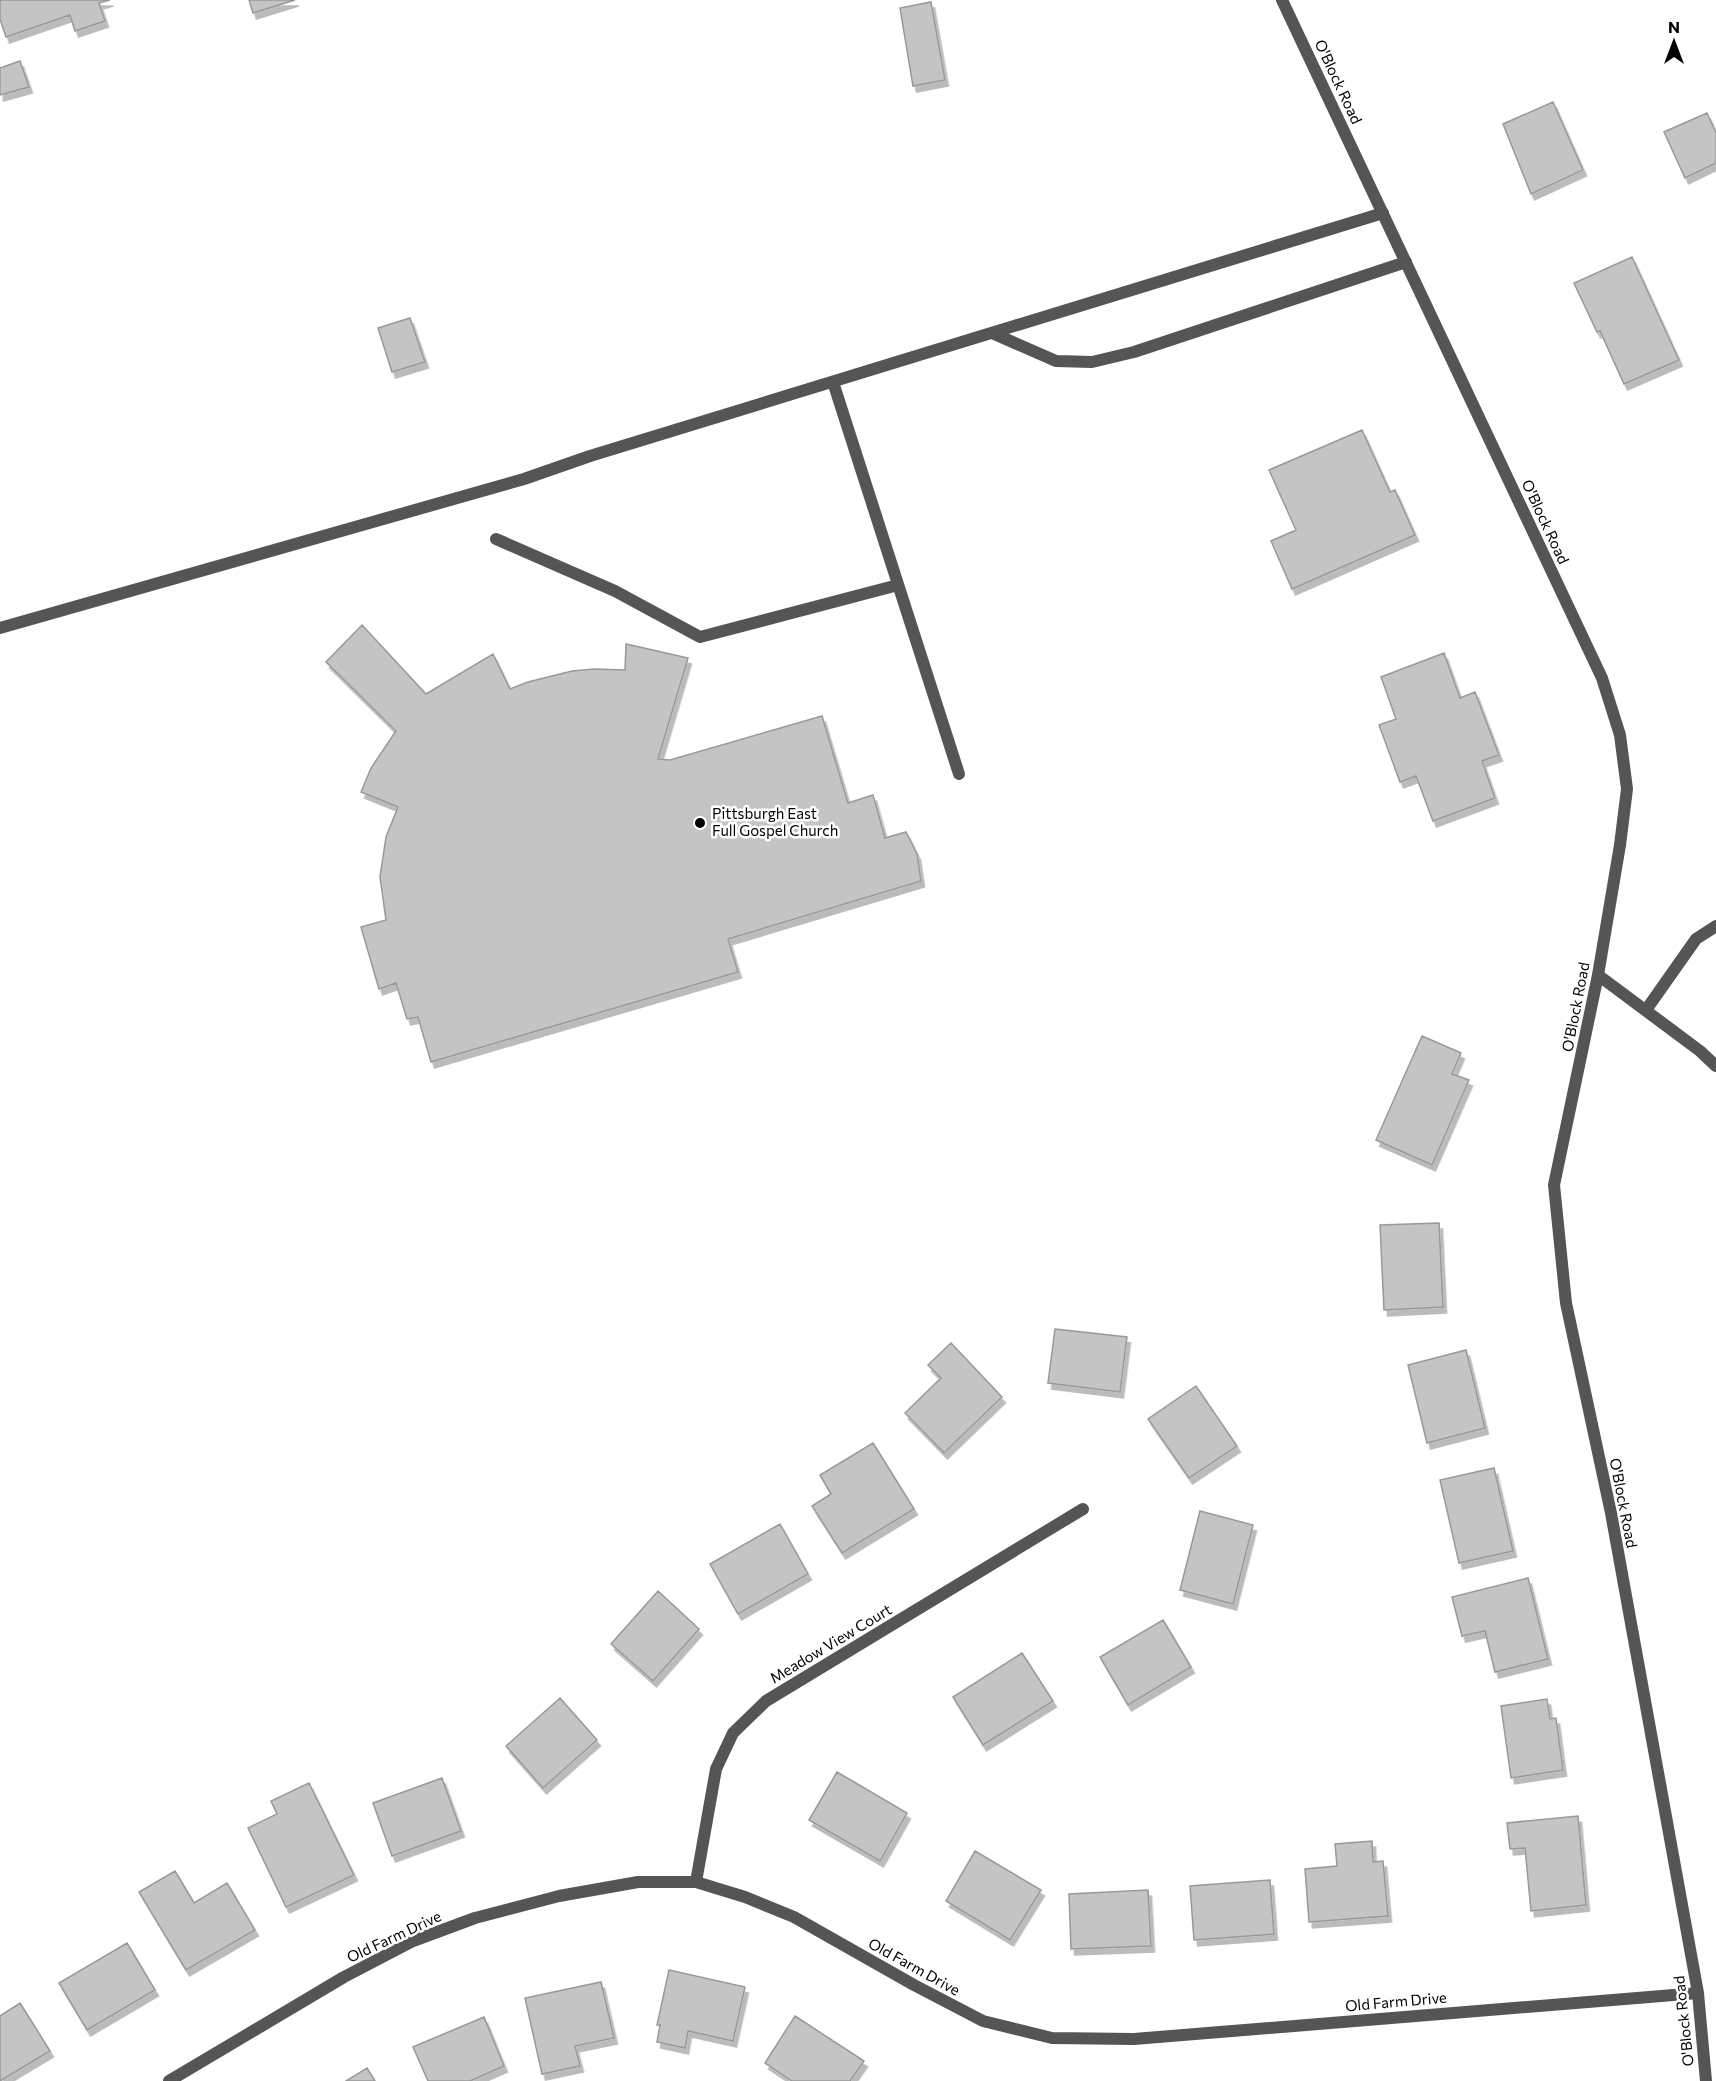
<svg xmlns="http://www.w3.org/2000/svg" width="1716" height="2081" viewBox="0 0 1716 2081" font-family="Commissioner,sans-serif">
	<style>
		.building { fill: #c4c4c4; stroke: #999; stroke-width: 1.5; filter: url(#shadow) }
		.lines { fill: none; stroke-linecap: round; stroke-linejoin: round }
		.service { stroke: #555; stroke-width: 12 }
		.minor { stroke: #555; stroke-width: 12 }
		.poi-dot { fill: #000; stroke: #fff; stroke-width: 2 }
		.labels { text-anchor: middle; stroke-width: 5; stroke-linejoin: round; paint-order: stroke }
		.street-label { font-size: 15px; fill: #000; stroke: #fff }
		.poi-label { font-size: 15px; fill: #000; stroke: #fff; text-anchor: start }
	</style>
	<defs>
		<filter id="shadow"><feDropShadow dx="3.5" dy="6" stdDeviation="0" flood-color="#0004"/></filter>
	</defs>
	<rect width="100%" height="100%" fill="#fff"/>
	<path class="building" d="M0 0H110L99 3 105 21 75 31 70 15 6 37 0 19Z
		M249 0H295L253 13Z
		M931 2 945 80 913 86 900 8Z
		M20 61 29 87 0 95V68Z
		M1553 102 1583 170 1531 194 1503 124Z
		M1707 113 1716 133V163L1685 178 1664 132Z
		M1632 257 1679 360 1624 384 1600 331 1597 332 1574 283Z
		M410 318 425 362 392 372 378 328Z
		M1362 430 1390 492 1395 490 1415 535 1292 589 1271 541 1296 530 1269 470Z
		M362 625 426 694 493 654 510 689 528 682 572 671 594 669 625 670 626 644 688 658 658 759 670 760 822 716 848 803 873 795 885 838 906 832 917 854 921 881 728 939 738 972 431 1062 418 1017 407 1019 396 983 379 989 361 927 386 920 380 877 386 837 398 807 361 792 371 768 396 731 326 662Z
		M1444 653 1460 698 1475 692 1499 755 1482 761 1495 798 1433 821 1416 776 1400 782 1379 725 1396 719 1381 677Z
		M1422 1036 1461 1053 1452 1074 1469 1080 1432 1165 1376 1140Z
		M1439 1223 1443 1307 1384 1310 1380 1225Z
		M1055 1329 1127 1337 1120 1392 1048 1383Z
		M951 1343 1002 1397 944 1453 905 1413 941 1378 928 1365Z
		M1466 1350 1485 1428 1427 1443 1408 1365Z
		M1196 1386 1237 1446 1189 1478 1148 1419Z
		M873 1443 914 1509 842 1553 812 1506 831 1494 820 1475Z
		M1494 1468 1513 1551 1459 1563 1440 1480Z
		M1200 1511 1253 1525 1233 1604 1180 1590Z
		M780 1524 808 1574 738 1614 710 1564Z
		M1528 1578 1548 1659 1495 1672 1485 1631 1462 1636 1452 1597Z
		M658 1591 699 1629 653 1681 611 1644Z
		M1163 1620 1191 1667 1128 1705 1100 1657Z
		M1022 1653 1053 1701 983 1745 953 1697Z
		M560 1698 597 1740 543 1788 506 1746Z
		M1547 1699 1550 1719 1556 1718 1563 1770 1511 1778 1501 1706Z
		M837 1772 907 1813 880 1861 809 1820Z
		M442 1778 461 1831 392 1856 373 1803Z
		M309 1783 354 1875 286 1907 248 1828 277 1814 271 1801Z
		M1578 1816 1586 1905 1531 1911 1525 1848 1510 1849 1507 1823Z
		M1372 1841 1373 1862 1383 1861 1388 1916 1309 1922 1305 1869 1337 1866 1335 1844Z
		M975 1851 1041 1890 1010 1940 946 1901Z
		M175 1871 194 1903 227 1883 255 1930 186 1970 139 1892Z
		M1270 1880 1274 1934 1194 1940 1190 1886Z
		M1148 1890 1151 1946 1071 1949 1069 1894Z
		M127 1943 155 1990 87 2030 59 1983Z
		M669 1970 745 1987 733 2041 688 2031 685 2048 657 2042 660 2025H657Z
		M601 1982 614 2038 575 2046 580 2066 542 2074 525 1998Z
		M20 2003 50 2051 0 2081V2016Z
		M795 2016 864 2061 850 2081H792L765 2063Z
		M484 2017 504 2066 470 2081H428L413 2047Z
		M367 2068 375 2081H346Z"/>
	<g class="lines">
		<path class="service" d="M992 333 1056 361 1092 362 1134 352 1406 262
			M833 382 959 774
			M496 539 615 591 700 637 898 585
			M0 628 524 479 590 456 1383 213
			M1598 975 1700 1051 1716 1066
			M1646 1010 1696 939 1716 926"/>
		<path class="minor" d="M1282 0 1602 678 1620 735 1627 789 1620 845 1598 975 1554 1185 1566 1303 1611 1513 1698 1993 1706 2081
			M696 1882 716 1769 733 1733 766 1701 1083 1509
			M169 2081 344 1977 413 1941 475 1918 559 1896 638 1882H696L745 1897 794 1917 914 1985 983 2021 1052 2038 1134 2039 1698 1993"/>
	</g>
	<circle class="poi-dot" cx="700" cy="823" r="6"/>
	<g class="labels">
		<g class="street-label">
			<text transform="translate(1338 82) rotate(65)" y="5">O'Block Road</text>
			<text transform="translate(1545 522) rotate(65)" y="5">O'Block Road</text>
			<text transform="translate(1576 1007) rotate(-79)" y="5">O'Block Road</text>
			<text transform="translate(1623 1503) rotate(79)" y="5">O'Block Road</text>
			<text transform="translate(831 1644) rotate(-31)" y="5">Meadow View Court</text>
			<text transform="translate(394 1937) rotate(-25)" y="5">Old Farm Drive</text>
			<text transform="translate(914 1967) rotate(29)" y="5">Old Farm Drive</text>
			<text transform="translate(1396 2002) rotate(-5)" y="5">Old Farm Drive</text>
			<text transform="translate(1684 2021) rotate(-96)" y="5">O'Block Road</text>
		</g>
		<g class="poi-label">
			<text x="712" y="819">Pittsburgh East<tspan x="712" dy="17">Full Gospel Church</tspan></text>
		</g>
	</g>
	<g transform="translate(1674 42)" stroke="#ffffff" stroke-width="4.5" paint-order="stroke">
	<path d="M0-4.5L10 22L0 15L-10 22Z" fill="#000000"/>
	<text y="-9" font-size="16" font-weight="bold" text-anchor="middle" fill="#000000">N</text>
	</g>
</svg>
